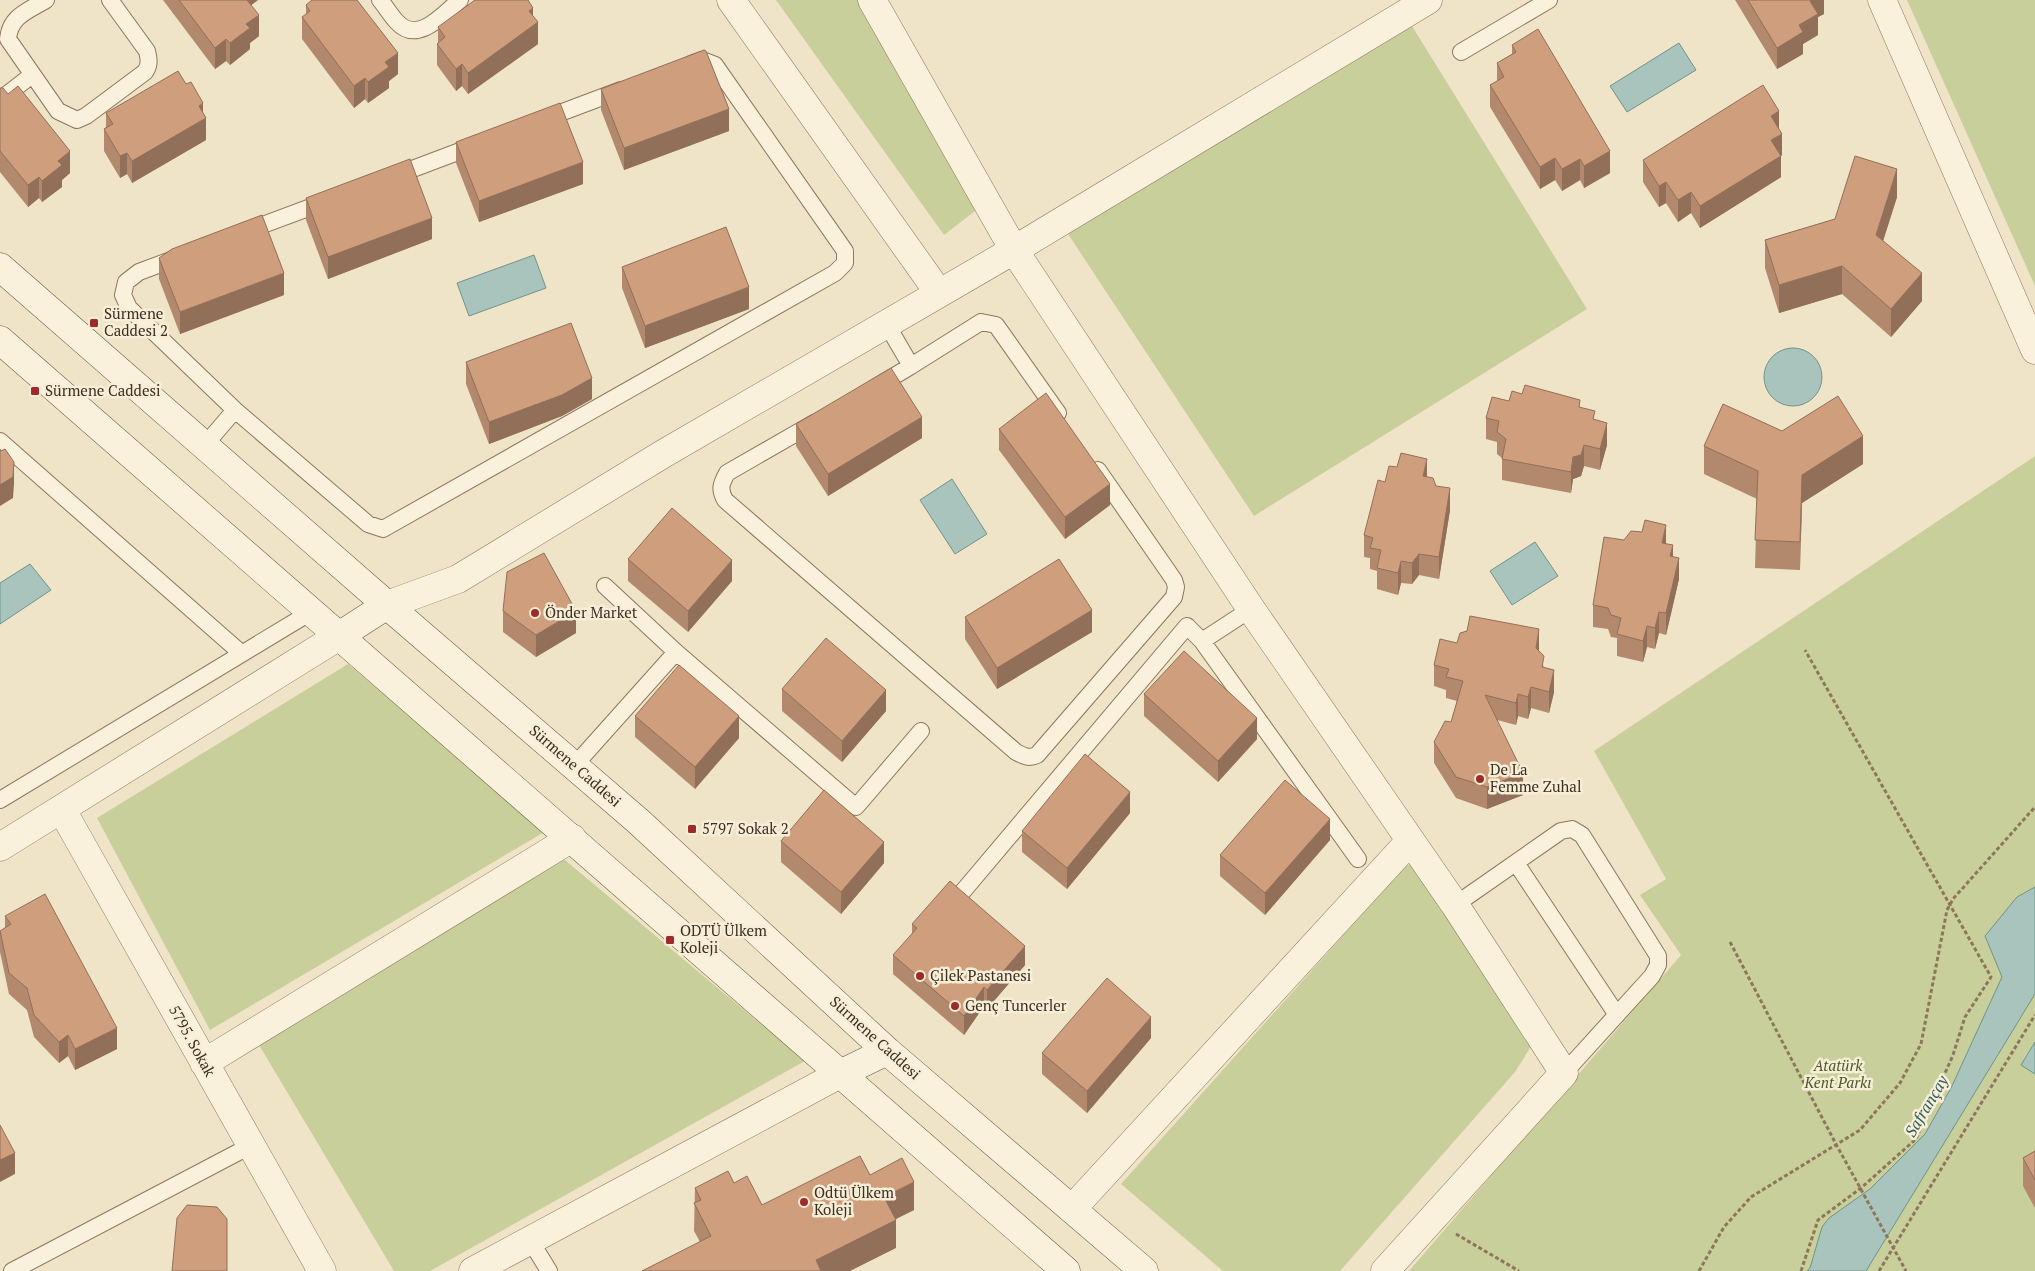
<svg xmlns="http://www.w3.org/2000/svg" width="2035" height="1271" viewBox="0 0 2035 1271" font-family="'PT Serif',serif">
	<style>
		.green { fill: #c9cf9b }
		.water { fill: #a9c4bc; stroke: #6f938a }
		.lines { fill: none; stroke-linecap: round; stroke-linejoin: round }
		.lane-casing { stroke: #8d765c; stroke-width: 18 }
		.street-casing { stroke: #8d765c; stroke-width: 29 }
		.secondary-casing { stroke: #6f573f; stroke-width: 29 }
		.path { stroke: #8d765c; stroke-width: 3; stroke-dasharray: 4 2.5; stroke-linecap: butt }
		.lane { stroke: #faf1dc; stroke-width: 16 }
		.street { stroke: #faf1dc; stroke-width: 28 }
		.secondary { stroke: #faf1dc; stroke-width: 28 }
		.wall { fill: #b2896c }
		.shaded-wall { fill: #916f58 }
		.building { fill: #cf9f7d; stroke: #916f58 }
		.poi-dot { fill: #9e2a2b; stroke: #f7eed8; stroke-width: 2 }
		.labels { text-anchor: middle; stroke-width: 5; stroke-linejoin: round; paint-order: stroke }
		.poi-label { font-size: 15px; fill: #3d2e20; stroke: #f7eed8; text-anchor: start }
		.street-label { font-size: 15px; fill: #3d2e20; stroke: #f7eed8 }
		.park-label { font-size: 15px; font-style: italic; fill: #4d5a26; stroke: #f7eed8 }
		.water-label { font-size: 16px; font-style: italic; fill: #2f5d5a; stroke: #f7eed8 }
	</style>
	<rect width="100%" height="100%" fill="#f0e4c8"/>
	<path class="green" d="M776 0H861L979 208 944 235Z
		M1907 0H2035V286Z
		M1412 26 1587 309 1254 516 1064 228Z
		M2035 456V1271H1409L1681 955 1640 895 1666 879 1594 751Z
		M348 664 546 831 210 1030 97 818Z
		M559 855 805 1061 430 1271H394L256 1040Z
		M1422 862 1527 1024 1530 1048 1515 1072 1340 1271H1223L1121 1184 1405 866Z"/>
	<path class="water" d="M1679 43 1696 70 1627 112 1610 86Z
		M534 255 546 288 469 316 457 283Z
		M1764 377a29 29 0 1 1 58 0a29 29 0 1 1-58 0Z
		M952 479 987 534 955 554 920 500Z
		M1535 542 1558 576 1512 605 1490 571Z
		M30 564 51 590 0 624V583Z
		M2035 887V994L1866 1271H1807L1810 1268 1822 1227 1829 1218 1870 1189 1925 1134 1951 1088 2002 977 1985 936 2017 897Z
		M2035 1042V1074L2021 1065Z"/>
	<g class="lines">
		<g class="lane-casing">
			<path id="lane" d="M46 0C28 11 10 16 8 39L58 111 77 120 86 116 145 72C150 65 149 59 147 51L110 0
				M380 0C386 7 391 16 397 22 418 45 443 14 460 0
				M1461 52 1549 0
				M0 100 32 75
				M544 119 621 90
				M394 176 476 145
				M244 232 327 201
				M179 257 139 272 126 282 123 295 129 308 235 410
				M886 323 911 366 981 322 996 325 1058 413
				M876 387 911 366
				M814 423 727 473C721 484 719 489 725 500L1016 752C1024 756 1029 759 1037 755L1174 597 1176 587 1174 580 1098 470
				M0 441 241 653
				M204 446 235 410 368 524 383 529 835 273 845 263V251L715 65 702 60 691 64
				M605 586 676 652 856 807 921 731
				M1251 609 1202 641 1358 859
				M574 766 676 652
				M0 800 311 612
				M1516 863 1617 1015
				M959 896 1187 626 1202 641
				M1455 905 1561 831 1572 829 1582 835 1658 956V965L1652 976 1564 1073
				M530 1240 549 1271
				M12 1271 250 1146"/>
		</g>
		<g class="street-casing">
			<path id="street" d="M731 0 939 293
				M872 0 1014 250 1251 609 1455 905 1564 1073 1385 1271
				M1882 0 2035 350
				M387 605 458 579 663 454 1014 250 1428 0
				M62 810 322 1271
				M0 847 339 636
				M204 1063 572 838
				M1072 1209 1410 841
				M473 1271 840 1074"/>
		</g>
		<g class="secondary-casing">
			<path id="secondary" d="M0 267 387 605 638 821 887 1051 1144 1271
				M0 340 1066 1271
				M339 636 387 605
				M840 1074 887 1051"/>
		</g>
		<path class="path" d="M1730 942 1837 1146 1906 1271
			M1456 1234 1519 1271
			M1699 1271 1724 1227 1751 1197 1860 1130 1900 1083 1921 1044 1947 910 1953 899 2035 807
			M1801 1271 1818 1220 1861 1188 1916 1139 1953 1055 1965 1017 1991 977 1805 650
			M1879 1271 2035 1015"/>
		<use href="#lane" class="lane"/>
		<use href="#street" class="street"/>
		<use href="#secondary" class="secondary"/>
	</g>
	<path class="wall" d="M163 0H258L251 5 259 36 250 43V49L230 65 226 61 215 69Z
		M1735 0H1824V14L1818 17V35L1803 44V54L1777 69Z
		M306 5 398 74 389 81V88L368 103 365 99 354 108 302 39V17L306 15Z
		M533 16 538 44 468 94 462 86 456 91 437 65V44L438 43V27Z
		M1512 45 1610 173 1584 188 1580 180 1562 191 1555 180 1540 189 1490 107V85L1497 81V63L1512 54Z
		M0 88 70 173 62 180V187L42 202 39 198 28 207 0 172Z
		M601 89 729 131 624 170 601 110Z
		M106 113 203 114 206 140 132 183 127 174 120 178 104 151V129L106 127Z
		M456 142 583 184 479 222 456 163Z
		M1782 155 1781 156V177L1700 228 1691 213 1678 222 1666 203 1659 207 1643 182V160Z
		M1897 197 1883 241 1922 301 1891 337 1842 294 1779 313 1765 268V240L1835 219Z
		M306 198 432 239 328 279 306 220Z
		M159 258 284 295 180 334 159 279Z
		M622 267 749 309 645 348 622 288Z
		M466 362 592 399 562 416 489 444 466 384Z
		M1522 394 1580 407 1595 420 1607 445 1600 470 1584 466 1581 476 1573 479 1571 493 1502 480V458L1497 454V442L1486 439V418L1509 401Z
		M796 424 922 438 828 496 796 446Z
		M999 429 1110 505 1065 539 999 450Z
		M1782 431 1863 464 1802 503 1800 570 1755 568 1757 499 1704 474V446Z
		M1427 477 1436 486 1450 510 1439 579 1419 575 1412 584 1401 583 1398 595 1377 589V571L1370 569V558L1364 557V535L1385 482Z
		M1624 540 1666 544 1673 556 1679 579 1666 635 1659 633 1655 649 1647 647 1643 662 1617 656V638L1611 637 1608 629 1593 627V605Z
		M628 559 732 581 688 632 628 581Z
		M503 611 576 633 536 657 503 632Z
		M965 617 1092 632 997 689 965 639Z
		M1457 643 1539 651 1544 668 1554 692 1549 713 1531 708 1528 719 1518 716 1516 725 1497 720 1523 795 1487 809 1456 798 1434 763V742L1451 722 1457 701 1446 698V690L1434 686V665Z
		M782 689 886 711 842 762 782 711Z
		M1144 694 1257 739 1218 782 1144 716Z
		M635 716 739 738 695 789 635 737Z
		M1130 813 1067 889 1022 852V831Z
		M1330 840 1265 915 1220 876V855Z
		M781 841 884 863 841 914 781 862Z
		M5 916 117 1049 75 1070 68 1056 59 1063 34 1037 27 1010 9 994 0 952V931L5 928Z
		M912 924 1025 965 987 1009 984 1006 964 1035 893 974V955L912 934Z
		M1151 1038 1087 1113 1042 1074V1053Z
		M2035 1151V1208L2023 1186V1158Z
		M870 1175 914 1210 895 1219 896 1248 700 1242 694 1231 695 1188 734 1183 762 1205Z"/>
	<path class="shaded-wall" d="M241 0H258L241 13Z
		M1811 0H1824V14L1818 17V35L1803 44V54L1777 69V48L1799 25 1810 1Z
		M533 8V25L538 22V44L468 94V73L529 11Z
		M259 15V36L250 43V49L230 65V43L246 24Z
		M226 39V61L215 69V48Z
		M398 53V74L389 81V88L368 103V82L385 62Z
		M462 64V86L456 91V69Z
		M365 78V99L354 108V86Z
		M203 103V120L206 118V140L132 183V161L199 106Z
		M729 109V131L624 170V148Z
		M1779 111V132L1771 116Z
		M1782 134V155L1781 156V177L1700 228V206L1771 140Z
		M70 151V173L62 180V187L42 202V181L58 161Z
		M1610 151V173L1584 188V166Z
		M127 153V174L120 178V156Z
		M1555 158V180L1540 189V167Z
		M1580 159V180L1562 191V169Z
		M583 162V184L479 222V201Z
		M1897 169V197L1876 263V235Z
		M39 177V198L28 207V185Z
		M1666 182V203L1659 207V186Z
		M1691 192V213L1678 222V200Z
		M432 218V239L328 279V257Z
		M1842 266V294L1779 313V285Z
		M284 273V295L180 334V312Z
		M1922 273V301L1891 337V309Z
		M749 287V309L645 348V326Z
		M592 378V399L562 416 489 444V422Z
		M922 417V438L828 496V474Z
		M1607 423V445L1600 470V449Z
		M1863 436V464L1802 503 1800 570 1802 475Z
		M1584 445V466L1581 476 1573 479 1571 493V472L1573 457Z
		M1427 459V481L1423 476Z
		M14 462V484L13 498 0 506V485Z
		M1110 484V505L1065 539V517Z
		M1450 488V510L1439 579V557Z
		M1666 525V547L1662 543Z
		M1673 545V567L1670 556Z
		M1419 554V575L1412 584V563Z
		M1679 558V579L1666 635V613Z
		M732 560V581L688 632V611Z
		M1401 561V583L1398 595V573Z
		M1092 610V632L997 689V668Z
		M576 611V633L536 657V635Z
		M1659 612V633L1655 649V628Z
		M1647 626V647L1643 662V641Z
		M1539 629V651L1536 648Z
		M1554 670V692L1549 713V692Z
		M1531 687V708L1528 719V697Z
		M886 690V711L842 762V741Z
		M1518 694V716L1516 725V703Z
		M739 716V738L695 789V767Z
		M1257 718V739L1218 782V761Z
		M1523 773V795L1487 809V787Z
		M1130 792V813L1067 889V868Z
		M1330 819V840L1265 915V893Z
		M884 842V863L841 914V892Z
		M1025 946V965L987 1009V990Z
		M984 987V1006L964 1035V1016Z
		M1151 1017V1038L1087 1113V1091Z
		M117 1028V1049L75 1070V1049Z
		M68 1035V1056L59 1063V1042Z
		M15 1153V1174L0 1182V1160Z
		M914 1182V1210L884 1225V1197Z
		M896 1220V1248L850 1271H816V1260Z"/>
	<path class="building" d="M179 0H247L259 15 246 24 250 28 230 43 226 39 215 48Z
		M312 0H357L398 53 385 62 389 67 368 82 365 78 354 86 302 17 310 11 306 5Z
		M475 0H528L533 8 529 11 538 22 468 73 462 64 456 69 437 44 445 37 438 27Z
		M1748 0H1811L1810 1 1818 14 1799 25 1803 32 1777 48Z
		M1538 29 1610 151 1584 166 1580 159 1562 169 1555 158 1540 167 1490 85 1504 77 1497 63 1516 52 1512 45Z
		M704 50 706 51 729 109 624 148 601 89Z
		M178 71 186 84 191 82 203 103 199 106 206 118 132 161 127 153 120 156 104 129 113 124 106 113Z
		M1763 85 1779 111 1771 116 1782 134 1771 140 1781 156 1700 206 1691 192 1678 200 1666 182 1659 186 1643 160Z
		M18 86 70 151 58 161 62 165 42 181 39 177 28 185 0 151V88H3L8 94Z
		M560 103 583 162 479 201 456 142Z
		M1855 156 1897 169 1876 235 1922 273 1891 309 1842 266 1779 285 1765 240 1835 219Z
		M410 159 432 218 328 257 306 198Z
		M262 215 284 273 180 312 159 258 172 249Z
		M726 227 749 287 645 326 622 267Z
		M571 323 592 378 562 395 489 422 466 362Z
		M891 368 922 417 828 474 796 424Z
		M1525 385 1580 400 1579 407 1595 411 1593 419 1607 423 1600 449 1584 445 1581 455 1573 457 1571 472 1502 459 1506 439 1497 432 1499 421 1486 418 1492 397 1509 401 1512 391 1522 394Z
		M1046 393 1110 484 1065 517 999 429Z
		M1838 396 1863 436 1802 475 1800 542 1755 540 1758 471 1704 446 1723 404 1782 431Z
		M0 449 1 451 5 449 14 462 13 477 0 485Z
		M1401 453 1427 459 1423 476 1433 478 1436 486 1450 488 1439 557 1419 554 1412 563 1401 561 1398 573 1377 568 1381 550 1370 548 1373 538 1364 535 1378 480 1385 482 1389 466 1397 467Z
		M672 508 732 560 688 611 628 559Z
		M1645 520 1666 525 1662 543 1673 545 1670 556 1679 558 1666 613 1659 612 1655 628 1647 626 1643 641 1617 634 1621 618 1611 615 1608 608 1593 605 1604 537 1624 540 1631 531 1642 532Z
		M544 553 576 611 536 635 503 611 507 572Z
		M1059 559 1092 610 997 668 965 617Z
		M1470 616 1539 629 1536 648 1544 656 1542 667 1554 670 1549 692 1531 687 1528 697 1518 694 1516 703 1485 695 1523 773 1487 787 1456 777 1434 742 1445 721 1451 722 1463 681 1446 677 1449 669 1434 665 1440 639 1457 643 1460 633 1467 631Z
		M826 638 886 690 842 741 782 689Z
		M1184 651 1257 718 1218 761 1144 694Z
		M679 665 739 716 695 767 635 716Z
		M1085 754 1130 792 1067 868 1022 831Z
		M1285 780 1330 819 1265 893 1220 855Z
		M824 790 884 842 841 892 781 841Z
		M950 881 1025 946 987 990 984 987 964 1016 893 955 917 928 912 924Z
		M45 894 117 1028 75 1049 68 1035 59 1042 34 1015 27 988 9 973 0 931 11 924 5 916Z
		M1107 978 1151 1017 1087 1091 1042 1053Z
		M0 1125 15 1153 0 1160Z
		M2035 1151V1180L2023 1158Z
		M860 1156 870 1175 902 1158 914 1182 884 1197 896 1220 816 1260 821 1271H642L711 1236 694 1203 701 1200 695 1188 728 1171 734 1183 747 1176 762 1205Z
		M187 1205 217 1207 227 1219V1271H172L177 1218Z"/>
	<g class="poi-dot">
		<rect x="89" y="318" width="10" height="10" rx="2.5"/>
		<rect x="30" y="386" width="10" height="10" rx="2.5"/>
		<circle cx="535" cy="613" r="5"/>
		<circle cx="1480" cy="779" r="5"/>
		<rect x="687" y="824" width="10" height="10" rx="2.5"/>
		<rect x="665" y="935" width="10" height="10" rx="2.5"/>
		<circle cx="920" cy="976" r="5"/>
		<circle cx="955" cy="1006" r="5"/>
		<circle cx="804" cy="1202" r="5"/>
	</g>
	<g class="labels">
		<g class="poi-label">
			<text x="104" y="319">Sürmene<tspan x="104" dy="17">Caddesi 2</tspan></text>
			<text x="45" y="396">Sürmene Caddesi</text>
			<text x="545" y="618">Önder Market</text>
			<text x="1490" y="775">De La<tspan x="1490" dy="17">Femme Zuhal</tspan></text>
			<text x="702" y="834">5797 Sokak 2</text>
			<text x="680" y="936">ODTÜ Ülkem<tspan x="680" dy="17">Koleji</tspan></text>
			<text x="930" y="981">Çilek Pastanesi</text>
			<text x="965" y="1011">Genç Tuncerler</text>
			<text x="814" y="1198">Odtü Ülkem<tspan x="814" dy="17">Koleji</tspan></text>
		</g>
		<g class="street-label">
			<text transform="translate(575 766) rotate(41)" y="5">Sürmene Caddesi</text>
			<text transform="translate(875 1038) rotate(42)" y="5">Sürmene Caddesi</text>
			<text transform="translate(192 1041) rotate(61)" y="5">5795. Sokak</text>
		</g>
		<g class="park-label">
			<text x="1838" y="1071">Atatürk<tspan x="1838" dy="17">Kent Parkı</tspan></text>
		</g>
		<g class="water-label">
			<text transform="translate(1926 1106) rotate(-59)" y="6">Safrançay</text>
		</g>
	</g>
</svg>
